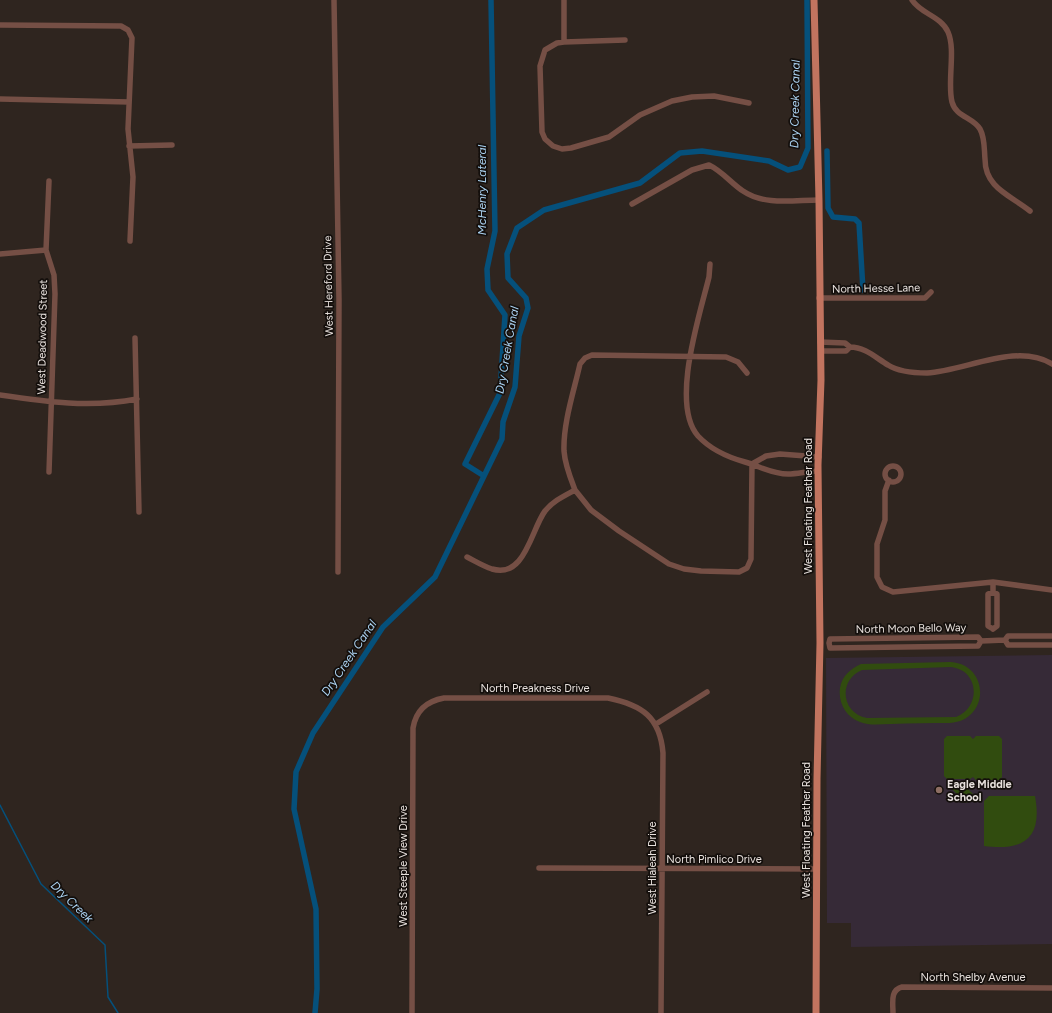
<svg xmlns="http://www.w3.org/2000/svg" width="1052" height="1013" viewBox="0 0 1052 1013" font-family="Figtree,sans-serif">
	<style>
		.education { fill: #362a37 }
		.green { fill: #314c0f; fill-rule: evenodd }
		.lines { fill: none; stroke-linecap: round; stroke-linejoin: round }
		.stream { stroke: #05507b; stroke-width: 1.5 }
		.canal { stroke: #05507b; stroke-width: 5.5 }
		.minor { stroke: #754f45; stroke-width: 5.5 }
		.major { stroke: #c2745f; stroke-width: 7 }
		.education-dot { fill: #8d6e63; stroke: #140f0c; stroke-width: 1.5 }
		.labels { text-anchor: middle; stroke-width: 3.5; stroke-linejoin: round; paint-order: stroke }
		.street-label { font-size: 11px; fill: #e8e1dd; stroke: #140f0c }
		.poi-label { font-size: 11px; font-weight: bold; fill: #e8e1dd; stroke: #140f0c; text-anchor: start }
		.water-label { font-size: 12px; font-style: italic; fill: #abd2f1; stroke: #140f0c }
	</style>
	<rect width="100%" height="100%" fill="#2f251f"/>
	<path class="education" d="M1052 655V944L851 947V923H827L826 658Z"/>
	<path class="green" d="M951 662C990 665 990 720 950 723 930 723 910 723 891 724 881 724 870 726 860 722 846 717 838 703 840 688 842 676 850 669 861 664ZM950 667C979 669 982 707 956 717L867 718C841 713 838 680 862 670Z
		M947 736H970L973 739 976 736H999L1002 739V777L999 780H976L973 777 970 779H947L944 776V739Z
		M960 781 974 795 966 803 952 789Z
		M989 796H1035C1043 839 1023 851 984 846V801Z"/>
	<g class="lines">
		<path class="stream" d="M0 805 41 884 105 945 108 997 118 1013"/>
		<path class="canal" d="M827 151 828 208 833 217 855 219 859 223 863 290
			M484 476 465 464 500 393 505 315 488 290 487 269 495 231 491 0
			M315 1013 317 989 316 909 294 809 296 772 313 733 383 627 435 577 502 439 503 422 515 387 519 336 528 308 526 298 508 278 507 254 517 228 544 210 640 183 680 153 702 151 769 161 788 170 800 167 808 148 807 0"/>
		<path class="minor" d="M334 0 339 300 338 572
			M912 0C921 14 941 16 948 32 956 50 947 82 952 102 956 117 973 117 980 129 985 138 984 148 985 159 985 188 1010 195 1030 211
			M0 25 121 26 128 30 132 38 128 129 133 177 130 241
			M625 40 564 42 557 43 545 50 540 66 542 132 545 139 553 146 562 149 571 148 609 137 640 115 672 101 692 97 714 96 749 103
			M564 42V0
			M0 99 129 102
			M129 146 172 145
			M49 181 46 250 54 275 55 294 49 472
			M632 204 692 170 709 165C722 171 732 184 743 191 765 206 794 200 819 200
			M0 254 46 250
			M710 264 709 277C700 314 670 404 698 436 711 450 727 457 745 462 759 466 772 474 788 474 798 474 808 471 818 471
			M819 298H925L931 292
			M135 338 139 512
			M820 342 845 343 850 347 846 351H821
			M850 347C865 347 876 358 888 365 899 372 915 373 927 373 965 371 1017 342 1052 364
			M0 395C47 402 90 408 137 399
			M752 464 766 456 780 454 819 457
			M885 474a8 8 0 1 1 16 0a8 8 0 1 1-16 0Z
			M889 480 885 491V520L877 544V577L882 587 893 592 993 582 1052 590
			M575 490 591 510 619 531 669 564 684 569 701 571 739 572 747 568 751 559 752 464
			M467 557C475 561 483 566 492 569 525 579 531 530 545 511 553 501 564 496 575 490 570 477 565 465 564 451 563 423 574 391 580 364L585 358 592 355 726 357 738 362 747 373
			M993 629 997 626V594L993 592V582
			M993 629 988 626V594L993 592
			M1005 640 1008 645H1052
			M1005 640 1008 636H1052
			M981 641 1005 640
			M829 643 830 648 978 646 981 641
			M829 643 830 639 978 637 981 641
			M656 724 707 692
			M539 868 817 869
			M412 1013 413 728C416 710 427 701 444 698H608C642 705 660 717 663 753L661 1013
			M893 1013C893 1003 890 990 902 987L1052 988"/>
		<path class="major" d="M814 0 819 200 821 380 818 465 820 643 817 779 816 1013"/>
	</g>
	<circle class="education-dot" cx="939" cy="790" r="4"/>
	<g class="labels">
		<g class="street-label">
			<text transform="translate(328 286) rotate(-91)" y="4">West Hereford Drive</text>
			<text transform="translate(876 288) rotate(-1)" y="4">North Hesse Lane</text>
			<text transform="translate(42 337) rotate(-89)" y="4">West Deadwood Street</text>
			<text transform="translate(808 506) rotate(-90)" y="4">West Floating Feather Road</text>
			<text transform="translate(911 628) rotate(-1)" y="4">North Moon Bello Way</text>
			<text x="535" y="692">North Preakness Drive</text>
			<text transform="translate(806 830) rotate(-90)" y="4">West Floating Feather Road</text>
			<text x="714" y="863">North Pimlico Drive</text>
			<text transform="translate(403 866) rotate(-90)" y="4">West Steeple View Drive</text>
			<text transform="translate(652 868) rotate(-90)" y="4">West Hialeah Drive</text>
			<text x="973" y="981">North Shelby Avenue</text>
		</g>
		<g class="poi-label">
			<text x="947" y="788">Eagle Middle<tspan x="947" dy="13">School</tspan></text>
		</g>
		<g class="water-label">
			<text transform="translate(795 104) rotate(-89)" y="4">Dry Creek Canal</text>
			<text transform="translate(482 190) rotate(-90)" y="4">McHenry Lateral</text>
			<text transform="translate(507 350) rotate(-80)" y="4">Dry Creek Canal</text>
			<text transform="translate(349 658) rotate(-56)" y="4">Dry Creek Canal</text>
			<text transform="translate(72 902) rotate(44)" y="4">Dry Creek</text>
		</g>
	</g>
</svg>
